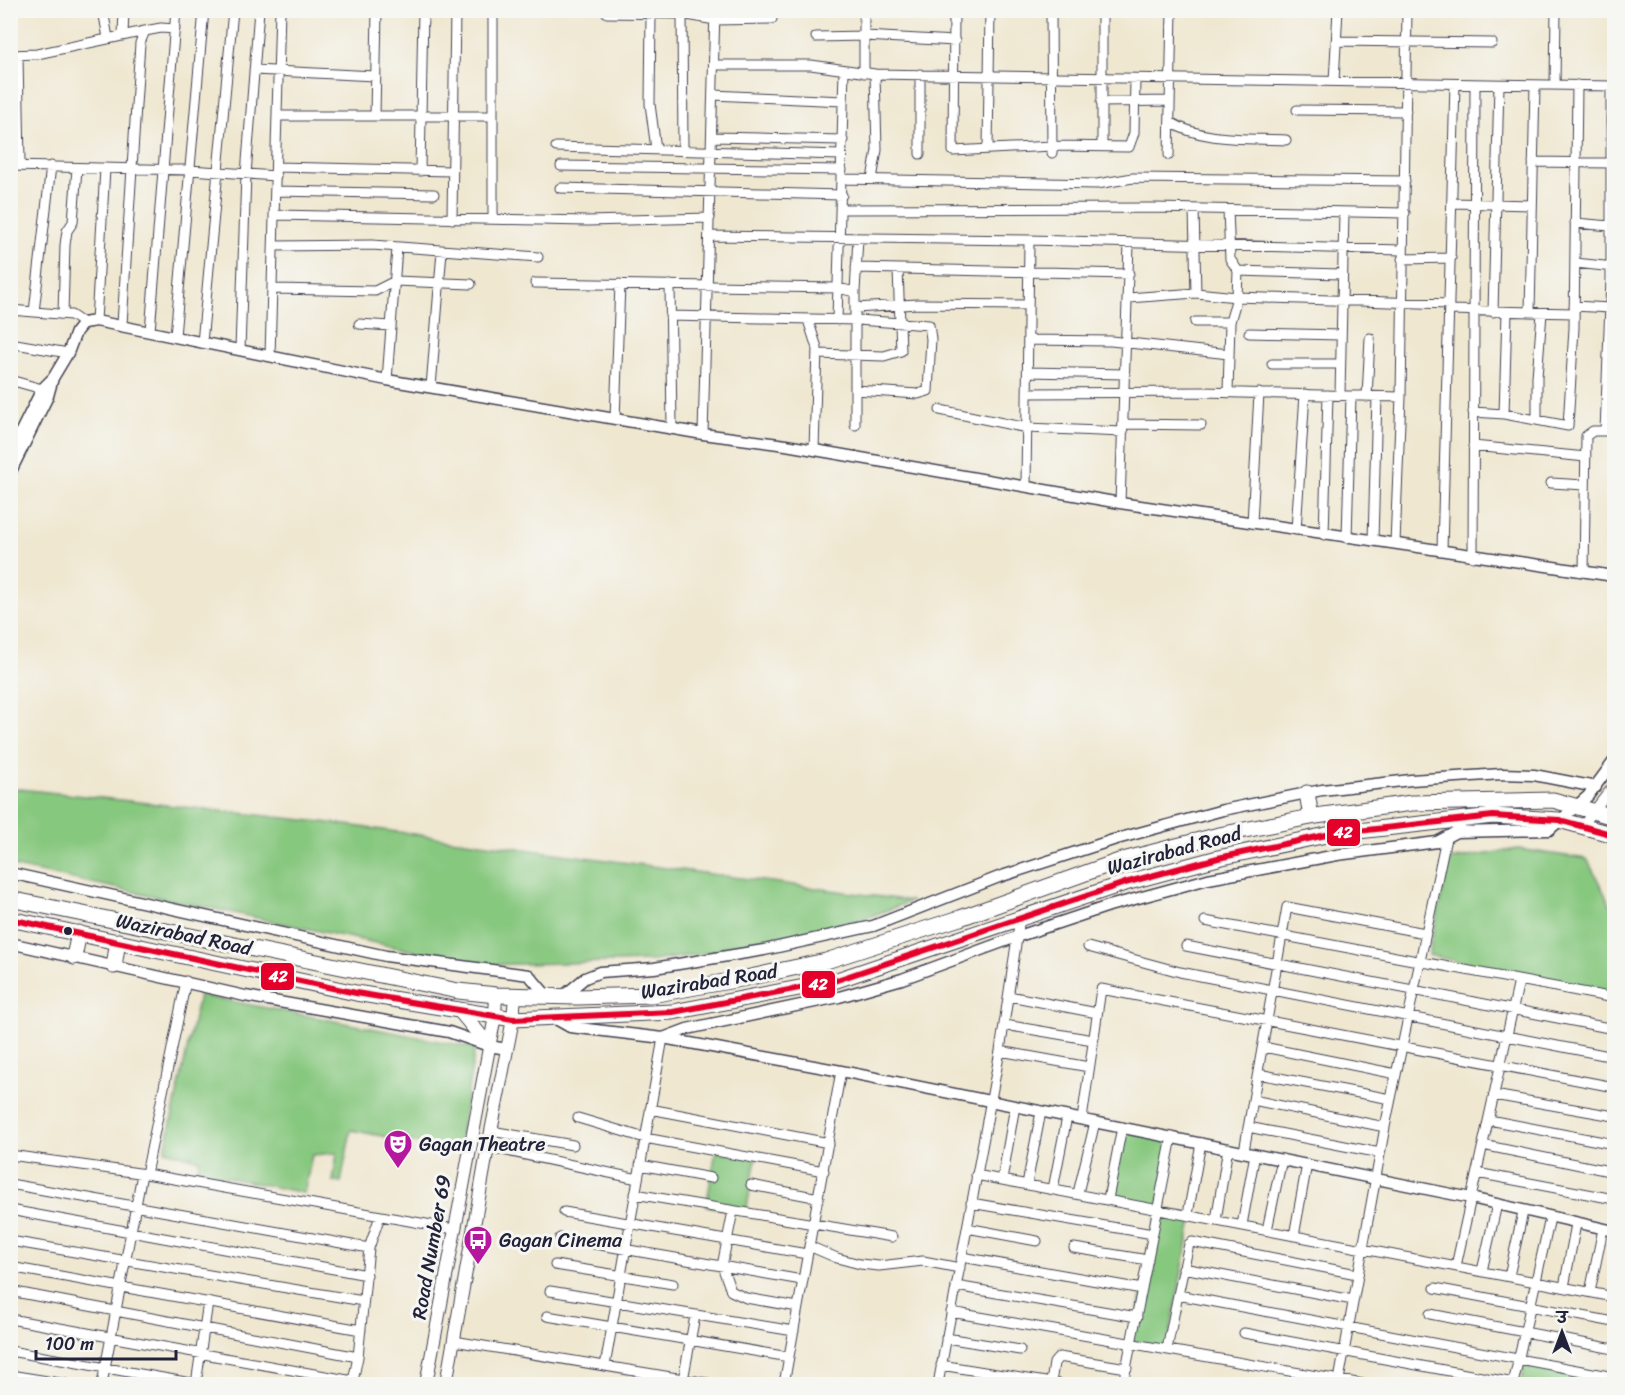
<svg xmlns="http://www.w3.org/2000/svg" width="1625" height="1395" viewBox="0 0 1625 1395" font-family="Sriracha,'Playpen Sans Deva',sans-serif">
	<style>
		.green { fill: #87c87f; stroke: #54755d; stroke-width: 1.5 }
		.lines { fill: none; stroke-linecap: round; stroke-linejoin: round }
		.minor-casing { stroke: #414051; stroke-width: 11 }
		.tertiary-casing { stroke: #414051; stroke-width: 13 }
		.secondary-casing { stroke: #414051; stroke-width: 14 }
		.primary-casing { stroke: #414051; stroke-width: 16 }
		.trunk-casing { stroke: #414051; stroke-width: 17 }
		.minor { stroke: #fff; stroke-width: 9 }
		.tertiary { stroke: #fff; stroke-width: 10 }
		.secondary { stroke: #fff; stroke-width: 12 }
		.primary { stroke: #fff; stroke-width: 14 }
		.trunk { stroke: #fff; stroke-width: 15 }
		.bus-1-casing { stroke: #f6f6f2; stroke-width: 10 }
		.bus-1 { stroke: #e4002b; stroke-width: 6 }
		.bus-dot { fill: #22223b; stroke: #f6f6f2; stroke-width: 2 }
		.labels { text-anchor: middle; stroke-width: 6; stroke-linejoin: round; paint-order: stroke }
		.street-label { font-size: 20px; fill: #22223b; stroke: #f6f6f2 }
		.poi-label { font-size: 20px; fill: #22223b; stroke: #f6f6f2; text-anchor: start }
		.line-badge { stroke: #f6f6f2; stroke-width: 2 }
		.badge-label { font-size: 16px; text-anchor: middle; font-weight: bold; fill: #fff }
	</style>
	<rect width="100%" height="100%" fill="#f6f6f2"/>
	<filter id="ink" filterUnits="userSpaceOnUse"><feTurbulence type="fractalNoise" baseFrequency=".0167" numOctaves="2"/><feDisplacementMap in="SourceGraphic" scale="12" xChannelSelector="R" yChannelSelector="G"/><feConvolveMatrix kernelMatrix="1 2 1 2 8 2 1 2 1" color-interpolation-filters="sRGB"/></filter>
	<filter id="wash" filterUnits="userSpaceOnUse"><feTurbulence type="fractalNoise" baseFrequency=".008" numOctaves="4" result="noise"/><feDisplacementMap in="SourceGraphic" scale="24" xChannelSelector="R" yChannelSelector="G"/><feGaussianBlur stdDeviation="1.35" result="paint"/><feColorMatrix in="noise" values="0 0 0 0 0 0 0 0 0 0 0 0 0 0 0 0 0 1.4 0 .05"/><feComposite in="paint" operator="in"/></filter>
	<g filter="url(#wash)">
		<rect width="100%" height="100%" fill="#efe7d0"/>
		<path class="green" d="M11 788 331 823 912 901 866 918 752 946 653 961 480 965 11 866Z
			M1518 849 1587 859 1614 912V996L1428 955 1450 860Z
			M199 995 475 1048 458 1151 351 1130 341 1182H333L337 1153 312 1155 304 1193 197 1171 200 1160 165 1150Z
			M1122 1127 1172 1137 1158 1208 1193 1215 1167 1349 1132 1342 1158 1209 1108 1199Z
			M716 1151 756 1158 746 1213 706 1206Z
			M1525 1363 1600 1376 1598 1384H1520Z"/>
	</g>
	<g filter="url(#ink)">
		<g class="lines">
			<g class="minor-casing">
				<path id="minor" d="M103 10 108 38
					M954 10 953 151 1052 146 1129 147 1134 133 1135 79
					M1051 10 1052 153
					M1102 10V143
					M607 13 682 14 715 20 772 19
					M651 13 650 104 656 149
					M682 14 683 150
					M123 35 124 10
					M816 37 865 36 955 41
					M1336 41 1492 43
					M10 55 37 54 145 31
					M18 56 20 164
					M714 65H811L875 74 1614 86
					M254 70 375 76
					M864 73V10
					M920 74V154
					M1334 81 1338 10
					M1555 85 1556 10
					M713 95 843 101
					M1101 102 1170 101
					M1297 110 1406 111
					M279 116H492
					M375 116 377 10
					M1170 122C1203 142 1248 138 1286 140
					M713 137 843 140
					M556 147 841 155
					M988 149 990 10
					M1169 155 1172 10
					M1533 162 1611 163
					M10 166 190 170 276 176
					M561 166 842 170
					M276 167 452 171
					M420 171 423 10
					M842 179 1097 184 1133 178 1405 181
					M872 179 877 150 875 74
					M560 188 842 195
					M275 191 434 194
					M1452 203 1532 205
					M841 209 1154 208 1405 213
					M1194 209 1196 293
					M275 215 587 221 710 218
					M452 219 455 10
					M493 219V10
					M1575 223 1611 226
					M709 236 1029 240 1402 250
					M274 246 372 245 538 257
					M1402 259 1451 258
					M1575 263 1614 267
					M856 268 1129 274
					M1238 271 1341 274
					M535 283 838 288 855 292
					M670 285 672 428
					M274 289 375 291 395 281 471 284
					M1128 298 1196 293 1237 297 1449 304
					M1574 306 1610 308
					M856 308 917 304 1028 305
					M10 310 71 315 83 323
					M1449 310 1574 313
					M34 312 51 166
					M1493 312 1499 85
					M1530 312 1535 85
					M63 314 65 245 67 231 73 222 77 168
					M670 316 857 320 929 325 931 339 928 391 918 394 855 390
					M808 320 817 348 814 450
					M837 320 844 70
					M96 321 105 169
					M1195 322H1230
					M122 324 140 43 145 31 161 28 175 29
					M359 324 391 326
					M150 331 176 10
					M1249 333 1341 335
					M175 336 204 10
					M1028 340 1111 341 1229 354
					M10 343 68 353
					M202 343 233 10
					M240 350 246 174 259 10
					M817 354 884 356 901 351 898 269
					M270 356 280 10
					M1272 364H1340
					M1028 372 1125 374
					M10 380 42 389
					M387 380 397 248
					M431 387 442 251
					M1228 392 1230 322 1237 297 1238 271 1230 259 1228 210
					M1027 393 1204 392 1401 397
					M1340 395 1344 212
					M1367 397 1370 338
					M940 410 1027 428 1123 432
					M1473 412 1504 414 1568 426 1574 328 1577 85
					M1504 414 1507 312
					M615 419 620 284
					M1537 420V377L1542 313
					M1124 424 1201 425
					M855 425V292L858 238
					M1605 431 1611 279V86
					M703 434 715 10
					M1473 446 1586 457
					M1551 483 1585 485
					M1026 486 1029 240
					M1120 503 1129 244
					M1252 523 1259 393
					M1296 530 1305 394
					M1324 535 1328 395
					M1347 538 1351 396
					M1373 541 1377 397
					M1395 543 1401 397 1407 10
					M1442 550 1455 84
					M1473 557 1475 85
					M1584 572 1586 436 1593 431H1614
					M1583 825 1614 785
					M1205 921 1614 998
					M1186 946 1614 1029
					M1088 947 1180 972 1614 1057
					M1009 996 1097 1013
					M1005 1025 1093 1040
					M1263 1047 1396 1074
					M1000 1051 1089 1067
					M1258 1074 1391 1099
					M1494 1095 1614 1116
					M1253 1100 1385 1127
					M650 1109 829 1143
					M578 1118 645 1138 824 1171
					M1082 1119 1101 989 1614 1087
					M1489 1120 1614 1144
					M1248 1127 1380 1153
					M491 1131 573 1145
					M1483 1145 1614 1172
					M488 1147 638 1179
					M1244 1151 1287 907 1425 933
					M10 1155 146 1174 454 1229
					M640 1165 711 1178
					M1477 1173 1614 1199
					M146 1174 186 981
					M976 1175 1614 1297
					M1002 1180 1015 1106
					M10 1184 369 1248
					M1027 1184 1041 1112
					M751 1185 819 1198
					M1053 1189 1067 1117
					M1078 1193 1095 1122
					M635 1194 892 1237
					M1108 1199 1122 1127
					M971 1203 1153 1234
					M10 1210 367 1275
					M733 1211 722 1266 731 1291 746 1298 798 1307
					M564 1212 807 1254
					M1188 1214 1201 1143
					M1216 1220 1228 1148
					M1242 1225 1255 1154
					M967 1228 1037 1241
					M1267 1230 1282 1159
					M1294 1236 1307 1164
					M560 1238 802 1280
					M10 1241 363 1301
					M809 1246 837 1258 860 1264 879 1266 923 1261 960 1268
					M1074 1248 1148 1260
					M962 1257 1142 1289
					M555 1265 673 1284
					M1456 1266 1519 981
					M10 1267 361 1330
					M1183 1268 1353 1300
					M1482 1271 1497 1204
					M1509 1276 1523 1212
					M956 1286 1137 1317
					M1564 1287 1576 1224
					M1435 1288 1614 1322
					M10 1291 358 1357
					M550 1291 794 1331
					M1590 1292 1603 1229
					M1178 1295 1189 1244 1192 1242 1357 1274
					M951 1312 1363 1384
					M1430 1314 1614 1349
					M547 1316 789 1357
					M10 1319 353 1381 358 1357 369 1248 380 1216
					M1244 1333 1514 1383
					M946 1338 1020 1350
					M454 1341 713 1384
					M1167 1349 1178 1295 1614 1377
					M10 1351 197 1384
					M941 1365 1058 1384
					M605 1366 663 1038
					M10 1375 66 1384
					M683 1380 695 1316
					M1339 1380 1385 1127 1446 838
					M1051 1383 1054 1363 1059 1357 1127 1368
					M102 1384 142 1174
					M196 1384 208 1302
					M784 1384 841 1071
					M938 1384 1000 1051 1020 918
					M1123 1384 1172 1137
					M1513 1384 1550 1218"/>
			</g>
			<g class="tertiary-casing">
				<path id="tertiary" d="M10 453 42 389 53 378 68 353 76 332 83 323 96 321 387 380 703 434 786 445 1120 503 1614 576
					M10 473 48 396 53 378
					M1456 832 1549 830 1588 796 1614 761
					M10 873 386 956 529 975 547 996
					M10 943 245 996 449 1032 489 1046 507 1049
					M562 997 585 978 600 972 654 968 764 950 873 926 999 877 1113 840 1223 810 1322 790 1411 780 1502 774 1534 775 1596 787
					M552 1017 570 1027 663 1038 841 1071 1471 1198 1614 1231
					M663 1038 687 1029 839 997 902 979 1019 936 1109 906 1208 879 1337 855 1437 842 1456 832 1462 819"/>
			</g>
			<g class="secondary-casing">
				<path id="secondary" d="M426 1384 495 1016 496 995
					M446 1384 488 1147 513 1019 515 996"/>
			</g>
			<g class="primary-casing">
				<path id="primary" d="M460 1011 489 1046"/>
			</g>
			<g class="trunk-casing">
				<path id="trunk" d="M1307 793 1311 817
					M10 899 458 991 496 995 577 997 651 995 741 979 826 961 960 918 1119 861 1219 835 1316 816 1412 803 1553 800 1614 817
					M10 919 356 993 495 1016 513 1019 673 1012 831 982 1125 883 1218 858 1331 834 1493 816 1559 820 1614 835
					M74 957 79 933
					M114 966 118 941"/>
			</g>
			<use href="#minor" class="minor"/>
			<use href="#tertiary" class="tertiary"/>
			<use href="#secondary" class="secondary"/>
			<use href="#primary" class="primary"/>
			<use href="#trunk" class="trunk"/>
			<g class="bus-1-casing">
				<path id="bus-1" d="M10 919 356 993 495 1016 513 1019 673 1012 831 982 1125 883 1218 858 1331 834 1493 816 1559 820 1614 835"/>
			</g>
			<use href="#bus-1" class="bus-1"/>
		</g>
	</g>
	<defs>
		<g id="theatre-pin" transform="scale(1.5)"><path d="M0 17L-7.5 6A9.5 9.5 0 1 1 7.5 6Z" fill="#b5179e" stroke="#f6f6f2"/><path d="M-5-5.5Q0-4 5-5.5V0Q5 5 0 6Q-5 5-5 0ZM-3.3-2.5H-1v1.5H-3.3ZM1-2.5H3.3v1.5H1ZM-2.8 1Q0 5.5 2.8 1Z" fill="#fff"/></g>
		<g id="bus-pin" transform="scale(1.5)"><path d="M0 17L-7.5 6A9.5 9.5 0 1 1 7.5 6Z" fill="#b5179e" stroke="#f6f6f2"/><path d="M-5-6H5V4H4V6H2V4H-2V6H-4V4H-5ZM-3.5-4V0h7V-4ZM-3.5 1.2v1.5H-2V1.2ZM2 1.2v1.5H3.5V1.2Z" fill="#fff"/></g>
	</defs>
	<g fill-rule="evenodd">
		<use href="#theatre-pin" x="398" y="1144"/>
		<use href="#bus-pin" x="478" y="1240"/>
	</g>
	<circle class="bus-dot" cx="68" cy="931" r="5"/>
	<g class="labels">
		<g class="street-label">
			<text transform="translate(1174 850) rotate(-15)" y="7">Wazirabad Road</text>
			<text transform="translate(184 934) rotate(12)" y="7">Wazirabad Road</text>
			<text transform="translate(709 981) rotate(-9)" y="7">Wazirabad Road</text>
			<text transform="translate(431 1247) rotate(-80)" y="7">Road Number 69</text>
		</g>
		<g class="poi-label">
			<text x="419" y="1151">Gagan Theatre</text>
			<text x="499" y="1247">Gagan Cinema</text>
		</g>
	</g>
	<g class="line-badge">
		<rect x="1326" y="818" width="35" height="29" rx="6" fill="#e4002b"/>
		<rect x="260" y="962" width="35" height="29" rx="6" fill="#e4002b"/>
		<rect x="801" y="970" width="35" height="29" rx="6" fill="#e4002b"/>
	</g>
	<g class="badge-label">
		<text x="1343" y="838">42</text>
		<text x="278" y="982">42</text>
		<text x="818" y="990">42</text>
	</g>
	<rect width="1625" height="1395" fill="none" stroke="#f6f6f2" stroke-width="36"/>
	<g transform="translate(1562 1332)" stroke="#f6f6f2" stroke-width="4.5" paint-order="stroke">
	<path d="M0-4.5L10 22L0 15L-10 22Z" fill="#22223b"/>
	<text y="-9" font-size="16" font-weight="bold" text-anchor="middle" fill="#22223b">उ</text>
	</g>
	<path d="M36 1350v9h140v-9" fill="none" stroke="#22223b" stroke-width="3"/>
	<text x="45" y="1350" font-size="18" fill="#22223b" stroke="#f6f6f2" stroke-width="4.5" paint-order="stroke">100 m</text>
</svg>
